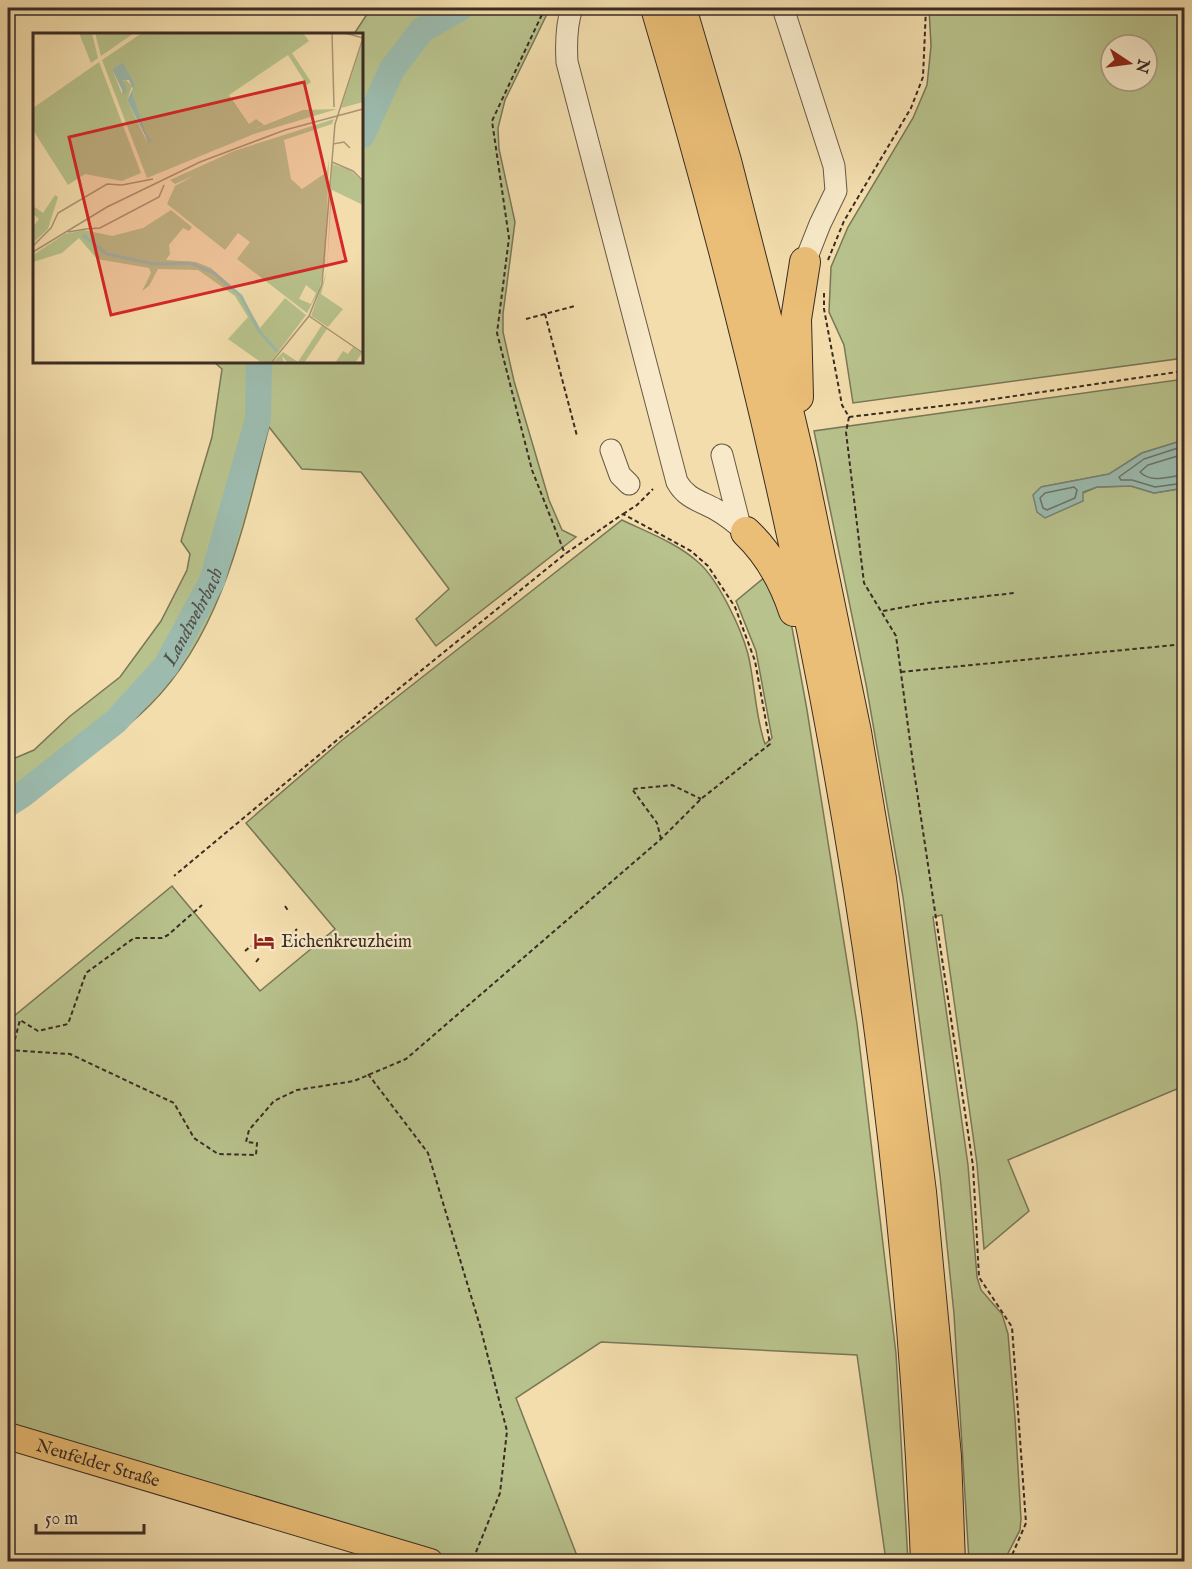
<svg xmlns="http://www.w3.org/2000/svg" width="1192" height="1569" viewBox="0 0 1192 1569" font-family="'IM FELL English',serif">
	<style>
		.green { fill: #b8c28c; stroke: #797758; stroke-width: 1.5; fill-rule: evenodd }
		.water { fill: #9cbbae; stroke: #758277; stroke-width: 1.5 }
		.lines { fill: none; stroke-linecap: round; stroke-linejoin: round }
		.shore { stroke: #6b746a; stroke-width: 1.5 }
		.river { stroke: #9cbbae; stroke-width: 26 }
		.minor-casing { stroke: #685847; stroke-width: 23 }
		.major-casing { stroke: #3a2c25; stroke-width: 28 }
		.highway-casing { stroke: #3a2c25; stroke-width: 32 }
		.path { stroke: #3a2c25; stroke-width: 2; stroke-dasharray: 4.5 3; stroke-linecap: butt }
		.minor { stroke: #f7e9c9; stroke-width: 21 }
		.major { stroke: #eabe76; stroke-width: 26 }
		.highway { stroke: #eabe76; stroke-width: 30 }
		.labels { text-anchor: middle; stroke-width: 4.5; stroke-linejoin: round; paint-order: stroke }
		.poi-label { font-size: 18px; fill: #3a2c25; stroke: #f7e9c9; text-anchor: start }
		.street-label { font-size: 18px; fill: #3a2c25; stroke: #f7e9c9 }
		.water-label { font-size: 20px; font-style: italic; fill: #525047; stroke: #f7e9c9 }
		.inset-river { fill: none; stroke: #9cbbae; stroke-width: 3 }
		.inset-road { fill: none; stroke: #a99676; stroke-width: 1.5 }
		.view { fill: #d62828; fill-opacity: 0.15; stroke: #d62828; stroke-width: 3 }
		.inset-edge { fill: none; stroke: #3a2c25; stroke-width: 3 }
	</style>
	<rect width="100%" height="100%" fill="#f3ddac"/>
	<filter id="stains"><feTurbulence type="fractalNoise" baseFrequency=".00333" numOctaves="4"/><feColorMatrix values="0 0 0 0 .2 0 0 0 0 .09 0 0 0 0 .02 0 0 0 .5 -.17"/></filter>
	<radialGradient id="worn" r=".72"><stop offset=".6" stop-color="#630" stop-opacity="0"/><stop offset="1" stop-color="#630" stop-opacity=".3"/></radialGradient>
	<path class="green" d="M371 8H550L505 100 498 128 499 149 515 222 503 314V332L514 381 549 500 562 530 576 537 436 646 416 619 449 589 361 472 302 469 269 427C244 523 223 632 150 705 109 746 54 779 8 813V761L34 750 69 717 120 677 161 621 187 570 190 554 181 541 212 437 222 369 214 362H362V34H354Z
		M929 8H1184V358L853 403 844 345 829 312 831 267 848 227 913 118 927 85 931 46ZM1111 45H1147V81H1111Z
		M1184 379V440L1142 453 1110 474 1041 487 1083 493 1097 487 1131 486 1154 493 1184 488V1086L1008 1160 1029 1211 984 1249 977 1164 942 915 933 917 968 1165 977 1277 981 1290 1002 1314 1008 1334 1015 1418 1021 1519 1020 1530 1004 1561H969L954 1314 940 1176 903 897 866 684 814 431Z
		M622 520C647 532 677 543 698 562 718 579 741 628 748 654 755 683 755 716 765 744L772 738 756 651 736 601 771 572 789 611 807 710 857 1024 896 1354 908 1561H886L857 1355 601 1342 516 1398 579 1561H451L8 1432V1021L172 886 260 991 335 929 246 823 341 741Z"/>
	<path class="water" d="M1184 440V488L1154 493 1131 486 1097 487 1083 492V501L1045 518 1037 512 1033 495 1041 487 1109 474 1142 453Z"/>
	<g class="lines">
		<path class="shore" d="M1184 446 1144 459 1119 477 1121 480H1132L1155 487 1184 483
			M1184 454 1148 465 1140 472C1152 484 1169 476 1184 475
			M1074 487 1077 490 1075 498 1047 510 1043 508 1040 498 1045 493Z"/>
		<g class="river">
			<path d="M362 135 392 69 422 30 460 8"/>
			<path id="s1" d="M8 804 22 795 116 721 166 666 212 581 258 419 259 362"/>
		</g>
		<g class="minor-casing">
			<path id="minor" d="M572 8C566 25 566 44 567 62L677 482C686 498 700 501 715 509 726 515 737 524 746 532
				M783 8 834 166 836 191 820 224 805 262
				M611 450 620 475 629 484
				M722 455 740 526"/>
		</g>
		<g class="major-casing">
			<g id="major">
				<path id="s2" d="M8 1436 430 1562"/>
			</g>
		</g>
		<g class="highway-casing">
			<path id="highway" d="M656 8C806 511 906 1036 926 1562
				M681 8 726 161 765 313 801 466 856 732 881 879 921 1192 946 1456 950 1562
				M798 397 796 319 805 262
				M746 532C769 554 784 581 794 611"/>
		</g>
		<path class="path" d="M545 8 492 121 509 238 497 333 532 470 565 554
			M841 11 853 8
			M828 260 844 221 911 108 923 77 926 8
			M824 293V309L842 405 849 417 846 432 864 583 896 636 914 771 973 1166 979 1277 1012 1327 1026 1523 1009 1562
			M545 314 577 436
			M526 319 575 306
			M849 417 974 402 1184 371
			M623 514 637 505 653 489
			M883 611 927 603 1014 593
			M901 672 1184 644
			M661 839 657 823 632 789 672 785 701 799
			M285 906 289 912
			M290 936 297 929
			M245 951 251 946
			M256 962 260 957
			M8 1044 15 1039 20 1020 38 1031 68 1024 86 973 134 938H162L168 935 202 905
			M8 1050 70 1054 174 1103 194 1138 218 1154 256 1155 257 1143 246 1142 249 1130 274 1101 297 1090 354 1081 406 1059 661 839 701 799 770 744 755 661 735 607 708 566 691 551 623 514 565 554 391 695 174 876
			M368 1074 428 1153 480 1326 507 1431 500 1493 472 1562
			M449 1556 466 1562"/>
		<use href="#minor" class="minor"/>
		<use href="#major" class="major"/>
		<use href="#highway" class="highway"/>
	</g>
	<defs>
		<g id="hotel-bare" transform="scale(1.62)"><path d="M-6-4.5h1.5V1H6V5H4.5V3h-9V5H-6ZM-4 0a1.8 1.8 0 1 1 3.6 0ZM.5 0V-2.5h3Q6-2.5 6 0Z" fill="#8f2418" stroke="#f7e9c9" stroke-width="2.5" paint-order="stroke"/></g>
	</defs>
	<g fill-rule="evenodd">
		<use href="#hotel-bare" x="264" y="941"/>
	</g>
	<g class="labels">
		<g class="poi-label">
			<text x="281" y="947">Eichenkreuzheim</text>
		</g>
		<g class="street-label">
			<text dy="6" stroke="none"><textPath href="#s2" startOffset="94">Neufelder Straße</textPath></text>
		</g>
		<g class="water-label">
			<text dy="7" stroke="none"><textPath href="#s1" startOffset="267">Landwehrbach</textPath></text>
		</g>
	</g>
	<g transform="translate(33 33)">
		<rect width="330" height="330" fill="#f3ddac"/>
		<path d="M46 0H59L65 25 58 30ZM62 0H101L68 23ZM109 0H270L276 8 259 20 278 49 274 52 255 22 196 62 216 91 223 86 231 92 183 111 270 77 304 76 221 101 114 145 69 27ZM90 29 102 51 100 62 114 109 94 67 99 53 91 45 89 61 79 36ZM330 8V69L308 75ZM66 29 108 140 89 148 52 141 35 152 0 97V75ZM301 86 299 91 251 107 258 146 269 156 294 139 296 126 292 232 286 258 274 280 204 226 217 209 205 200 192 217 134 171 142 153 162 142 142 151 137 147 201 118ZM273 252 283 260 278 271 266 266ZM299 131 317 137 330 149V172L299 157 294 237ZM22 162 25 164 15 196 0 210V194L6 186 0 181V173L10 180ZM138 177 159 194 156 198 150 195 136 212 137 221 133 227 163 229 178 235 208 262 227 295 252 265 273 282 237 330H229L195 306 215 284 202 263 165 237 125 236 116 253 109 258 118 240 116 235 64 226 46 205 29 220 0 229V222L32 201 51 197 79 203 110 195ZM294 238 288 261 310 276 295 294 278 283ZM289 292 294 296 271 330H255L249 323 251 330H239L250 319 265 329ZM320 314 329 320 322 330H302L310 318 315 321Z" fill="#b8c28c" fill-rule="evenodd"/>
		<path d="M90 29 102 51 100 62 113 101 119 108 116 110 94 67 100 56 96 47H90L94 59 91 61 79 36Z" fill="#9cbbae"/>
		<path class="inset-river" d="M50 202 74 221 121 231 157 230 181 240 208 263 226 298 244 318"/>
		<path class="inset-road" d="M299 0 301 74M312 0 330 5M300 111 311 109 317 115M299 129 320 138 330 148M89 152 120 146M18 195 25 180 74 151 89 152M53 196 67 195 126 164 131 152M35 199 53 196M0 213 18 195M0 219 74 174 167 129 252 97 330 76M276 283 330 320M238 330 276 283 289 251 302 91 330 5"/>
		<path class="view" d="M271 49 313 228 78 282 36 104Z"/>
		<rect width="330" height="330" class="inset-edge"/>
	</g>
	<rect width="1192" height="1569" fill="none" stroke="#f3ddac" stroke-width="30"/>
	<rect x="9" y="9" width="1174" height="1551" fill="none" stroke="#3a2c25" stroke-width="3"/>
	<rect x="15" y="15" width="1162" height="1539" fill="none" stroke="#3a2c25" stroke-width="1.5"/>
	<g transform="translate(1129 63) rotate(103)"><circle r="28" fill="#f7e9c9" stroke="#ab9d87" stroke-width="1.5"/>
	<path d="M0-4.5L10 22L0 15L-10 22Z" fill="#8f2418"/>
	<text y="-9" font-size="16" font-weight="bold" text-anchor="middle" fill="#3a2c25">N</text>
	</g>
	<path d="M36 1524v9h108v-9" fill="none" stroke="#3a2c25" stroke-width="3"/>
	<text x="45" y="1524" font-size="18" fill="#3a2c25" stroke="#f7e9c9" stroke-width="4.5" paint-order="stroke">50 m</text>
	<rect width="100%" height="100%" filter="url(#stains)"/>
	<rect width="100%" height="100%" fill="url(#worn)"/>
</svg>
